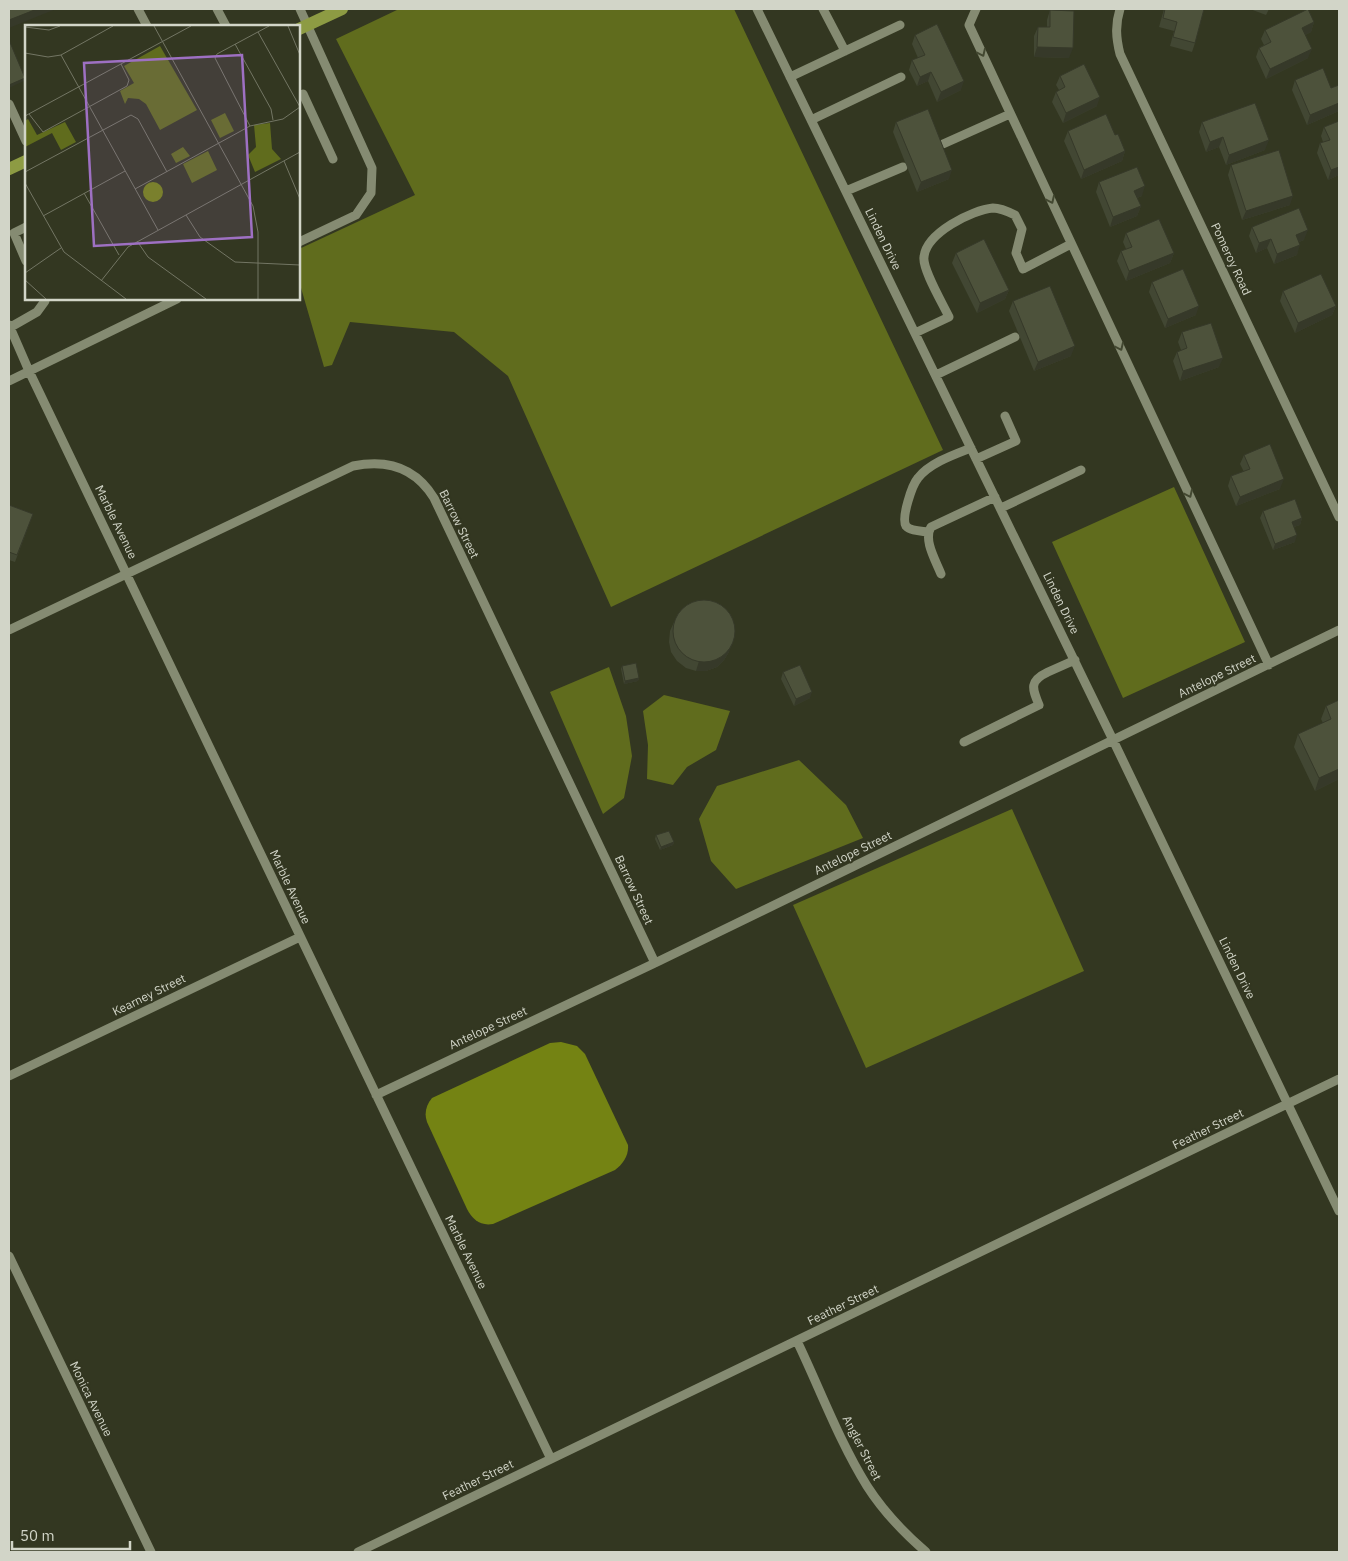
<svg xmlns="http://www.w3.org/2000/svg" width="1348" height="1561" viewBox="0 0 1348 1561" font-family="'IBM Plex Sans',sans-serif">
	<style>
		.forest { fill: #606c1d }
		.water { fill: #748313 }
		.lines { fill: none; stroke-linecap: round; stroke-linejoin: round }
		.minor { stroke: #858b72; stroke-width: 9 }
		.major { stroke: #8d9b43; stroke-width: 12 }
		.wall { fill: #424733 }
		.shaded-wall { fill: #363929 }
		.building { fill: #4d523b; stroke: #363929 }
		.oneway { stroke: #434831 }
		.labels { text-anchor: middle; stroke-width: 4; stroke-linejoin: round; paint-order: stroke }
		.street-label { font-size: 12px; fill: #d2d5c8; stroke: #333721 }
		.inset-road { fill: none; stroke: #737664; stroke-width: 1 }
		.view { fill: #9e70c3; fill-opacity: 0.15; stroke: #9e70c3; stroke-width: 2.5 }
		.inset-edge { fill: none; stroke: #d2d5c8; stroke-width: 2.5 }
	</style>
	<rect width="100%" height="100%" fill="#333721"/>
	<path class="forest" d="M399 9H734L943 450 611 607 508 376 454 332 350 322 332 365 324 367 299 281V249L415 195 336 39Z
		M1174 487 1245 642 1123 698 1052 542Z
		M609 667 626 716 632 756 624 798 603 814 550 692Z
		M664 695 730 711 716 750 687 767 673 785 647 779 648 745 643 711Z
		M799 760 846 805 863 838 736 889 711 861 699 819 717 786Z
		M1012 809 1084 971 866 1068 793 905Z"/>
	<path class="water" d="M561 1042 577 1046 585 1054 628 1145C629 1155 623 1164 615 1170L493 1224C480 1226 473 1220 467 1209L427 1122C424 1114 426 1105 432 1098L550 1043Z"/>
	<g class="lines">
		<path class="minor" d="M138 9 147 26
			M217 9 226 26
			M757 9 1113 740 1339 1211
			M823 9 845 51
			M976 9 969 25 1269 665
			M1120 9C1115 25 1116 38 1120 54L1339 517
			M790 77 900 25
			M299 96 303 94 333 159
			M9 104 26 141
			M811 120 901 77
			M943 144 1010 114
			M846 191 903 167
			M26 227 14 233 26 261
			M299 242 356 215 371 193 372 168 300 9
			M9 325 29 371 551 1459
			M9 328 37 312 45 301 44 299
			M915 333 949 317C943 304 922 269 924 257 926 233 972 210 993 208 1001 208 1009 212 1015 215L1022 229 1016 253 1023 269 1071 244
			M936 375 1015 337
			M9 381 177 299
			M976 459 1016 441 1005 416
			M1001 508 1081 470
			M928 532C922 531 910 531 906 526 901 518 912 485 918 478 930 463 953 455 971 448
			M941 574C936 561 923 540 931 527L995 497
			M9 630 353 466C387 459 415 467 434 498L655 963
			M964 742 1039 705C1032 688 1029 681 1048 672 1057 668 1066 664 1075 660
			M9 1076 300 937
			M376 1095 655 963 1339 630
			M9 1256 151 1552
			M797 1341C820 1389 839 1441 867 1486 883 1511 904 1533 926 1552
			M358 1552 1339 1079"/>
		<path class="major" d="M299 29 342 9
			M9 169 26 161"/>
	</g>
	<path class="wall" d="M1164 9H1204L1195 43 1192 52 1170 46 1174 31 1159 27Z
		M1250 9H1269L1266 15Z
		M1050 10 1069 58 1034 57V36L1038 27H1047V20Z
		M1314 22 1311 32 1305 35 1308 58 1266 79 1256 57 1259 48 1264 45 1261 39 1265 30Z
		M915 35 961 90 937 102 928 81 917 86 909 70 912 60 918 58 912 44Z
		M1060 76 1097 106 1063 123 1052 102 1056 92 1059 90 1056 85Z
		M1295 80 1331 88 1339 85V111L1307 125 1292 90Z
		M1339 121V175L1328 180 1317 153 1320 143 1323 142 1321 136 1324 127Z
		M896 122 949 179 917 192 893 132Z
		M1202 122 1265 150 1226 165 1219 147 1206 152 1199 132Z
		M1068 131 1115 135 1125 151 1122 161 1081 179 1064 141Z
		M1231 165 1290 205 1242 220 1228 175Z
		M1099 182 1142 196 1137 198 1141 206 1137 216 1110 227 1096 192Z
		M1252 227 1304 240 1299 242 1297 255 1274 264 1267 248 1256 253 1249 236Z
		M1126 233 1174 253 1170 263 1126 281 1117 261 1121 251 1126 249 1123 242Z
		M956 253 1009 290 1005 299 977 313 952 263Z
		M1152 282 1196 315 1165 328 1149 292Z
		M1283 291 1336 306 1332 315 1295 333 1280 301Z
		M1013 301 1071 356 1034 371 1009 311Z
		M1182 332 1219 367 1180 381 1173 361 1177 352 1181 350 1178 342Z
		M1244 455 1280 489 1236 506 1228 486 1231 476 1244 472 1240 464Z
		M9 505 33 514 15 562 9 560Z
		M1263 511 1302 518 1300 525 1294 527 1295 542 1273 550 1260 518Z
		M674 622 729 652 724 660 717 667 706 671H696L686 668 677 661 671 652 669 642 670 631Z
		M622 666 639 678 638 681 624 684 621 669Z
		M783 672 810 698 794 706 781 679Z
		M1339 700V779L1315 791 1294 747 1298 734 1323 723 1321 719 1326 706Z
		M656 835 674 842 673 845 660 850 655 839Z"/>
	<path class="shaded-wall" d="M37 9H56L9 28V20Z
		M1314 22 1311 32 1299 38 1302 28Z
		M1037 47 1073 48 1069 58 1034 57Z
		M1312 49 1308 58 1266 79 1270 69Z
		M931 72 928 81 917 86 920 77Z
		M25 78 24 81 9 88V85Z
		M964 81 961 90 937 102 941 92Z
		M1100 97 1097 106 1063 123 1066 113Z
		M1339 103V111L1307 125 1310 115Z
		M1223 137 1219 147 1206 152 1210 142Z
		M1269 140 1265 150 1226 165 1229 155Z
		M1125 151 1122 161 1081 179 1084 170Z
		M1339 167V175L1328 180 1331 170Z
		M952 170 949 179 917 192 921 182Z
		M1145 186 1142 196 1131 200 1134 191Z
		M1293 196 1290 205 1242 220 1246 211Z
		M1141 206 1137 216 1110 227 1113 217Z
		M1308 230 1304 240 1293 244 1296 235Z
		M1271 239 1267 248 1256 253 1259 243Z
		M1300 245 1297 255 1274 264 1277 254Z
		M1174 253 1170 263 1126 281 1129 271Z
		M1009 290 1005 299 977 313 980 303Z
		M1199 306 1196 315 1165 328 1168 319Z
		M1336 306 1332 315 1295 333 1298 323Z
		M1075 346 1071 356 1034 371 1038 362Z
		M1223 358 1219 367 1180 381 1183 371Z
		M1284 479 1280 489 1236 506 1240 497Z
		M1302 518 1300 525 1290 528 1292 522Z
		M1297 535 1295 542 1273 550 1275 544Z
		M733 643 729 652 724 660 717 667 706 671H696L699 661Z
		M639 678 638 681 624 684 625 681Z
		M812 692 810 698 794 706 796 699Z
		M1339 769V779L1315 791 1319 778Z
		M674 842 673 845 660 850 661 847Z"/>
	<path class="building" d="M9 9H37L9 20Z
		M1165 9H1204L1195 43 1173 37 1177 22 1163 18Z
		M1308 9 1314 22 1302 28 1312 49 1270 69 1259 48 1271 42 1265 30Z
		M1050 10 1074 11 1073 48 1037 47 1038 27H1050Z
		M937 24 964 81 941 92 931 72 920 77 912 60 925 55 915 35Z
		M9 40 25 78 9 85Z
		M1084 64 1100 97 1066 113 1056 92 1065 87 1060 76Z
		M1323 68 1331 88 1339 85V103L1310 115 1295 80Z
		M1255 103 1269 140 1229 155 1223 137 1210 142 1202 122Z
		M928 109 952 170 921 182 896 122Z
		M1106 114 1115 135 1118 134 1125 151 1084 170 1068 131Z
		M1339 121V167L1331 170 1320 143 1330 140 1324 127Z
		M1279 150 1293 196 1246 211 1231 165Z
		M1137 167 1145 186 1134 191 1141 206 1113 217 1099 182Z
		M1299 208 1308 230 1296 235 1300 245 1277 254 1271 239 1259 243 1252 227Z
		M1159 219 1174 253 1129 271 1121 251 1132 247 1126 233Z
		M984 239 1009 290 980 303 956 253Z
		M1183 269 1199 306 1168 319 1152 282Z
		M1321 274 1336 306 1298 323 1283 291Z
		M1050 286 1075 346 1038 362 1013 301Z
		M1211 323 1223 358 1183 371 1177 352 1187 348 1182 332Z
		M1270 444 1284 479 1240 497 1231 476 1250 469 1244 455Z
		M1295 499 1302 518 1292 522 1297 535 1275 544 1263 511Z
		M9 505 33 514 17 555 9 552Z
		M673 631a31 31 0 1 1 62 0a31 31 0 1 1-62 0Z
		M636 663 639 678 625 681 622 666Z
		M800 665 812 692 796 699 783 672Z
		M1339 700V769L1319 778 1298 734 1331 719 1326 706Z
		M669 831 674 842 661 847 656 835Z"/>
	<defs><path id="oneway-chevron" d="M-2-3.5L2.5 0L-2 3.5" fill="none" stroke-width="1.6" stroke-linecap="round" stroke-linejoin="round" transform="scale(1.25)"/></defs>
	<g class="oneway">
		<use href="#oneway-chevron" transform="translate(982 53) rotate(65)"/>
		<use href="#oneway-chevron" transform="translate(1051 200) rotate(65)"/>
		<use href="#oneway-chevron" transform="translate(1120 347) rotate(65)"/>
		<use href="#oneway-chevron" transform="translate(1189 494) rotate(65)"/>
	</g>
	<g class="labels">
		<g class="street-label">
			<text transform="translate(883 239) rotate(64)" y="4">Linden Drive</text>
			<text transform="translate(1231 259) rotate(65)" y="4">Pomeroy Road</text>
			<text transform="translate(116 522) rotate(64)" y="4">Marble Avenue</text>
			<text transform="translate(459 524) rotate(64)" y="4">Barrow Street</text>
			<text transform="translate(1061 603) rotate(64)" y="4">Linden Drive</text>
			<text transform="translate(1217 676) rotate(-26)" y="4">Antelope Street</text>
			<text transform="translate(853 853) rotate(-26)" y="4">Antelope Street</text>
			<text transform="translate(290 887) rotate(65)" y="4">Marble Avenue</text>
			<text transform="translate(634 890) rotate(65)" y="4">Barrow Street</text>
			<text transform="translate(1237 968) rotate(64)" y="4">Linden Drive</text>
			<text transform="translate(149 995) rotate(-26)" y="4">Kearney Street</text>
			<text transform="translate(488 1028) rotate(-25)" y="4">Antelope Street</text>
			<text transform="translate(1208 1129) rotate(-26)" y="4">Feather Street</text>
			<text transform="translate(466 1252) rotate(64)" y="4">Marble Avenue</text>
			<text transform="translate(843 1305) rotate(-26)" y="4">Feather Street</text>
			<text transform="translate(91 1399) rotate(64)" y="4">Monica Avenue</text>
			<text transform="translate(862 1448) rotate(63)" y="4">Angler Street</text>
			<text transform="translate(478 1480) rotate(-26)" y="4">Feather Street</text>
		</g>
	</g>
	<g transform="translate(25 25)">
		<rect width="275" height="275" fill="#333721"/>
		<path d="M135 21 172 85 135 105 121 79 114 74 103 73 100 79 95 66 109 58 99 41ZM200 88 209 106 195 113 186 95ZM3 94 12 110 40 97 51 117 36 125 27 108 0 122V96ZM245 98 247 124 256 134 230 147 223 130 231 122 229 100ZM158 122 165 131 151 138 146 129ZM183 126 192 145 167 158 158 139Z" fill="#606c1d"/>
		<path d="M118 167a10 10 0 1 1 20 0a10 10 0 1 1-20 0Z" fill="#748313"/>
		<path class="inset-road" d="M129 1 228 181 233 207V274M263 1 275 30M0 2 24 5 35 1M233 7 275 82M210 19 246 84 248 95M0 28 23 32 36 30 88 1M36 30 133 205M4 89 18 107 102 61 104 55 96 39M0 91 166 1M225 101 190 33 192 29 244 1M259 136 275 174M0 147 106 90 113 94 142 147M0 158 39 227 101 274M110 164 225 101 258 94 275 82M59 168 94 230M161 190 175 212 210 237 275 240M18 191 100 146M112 216 123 232 181 274M0 248 36 223M0 255 21 274M76 256 103 222 275 127"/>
		<path class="view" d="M217 30 227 212 69 221 59 38Z"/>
		<rect width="275" height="275" class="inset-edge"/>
	</g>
	<rect width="1348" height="1561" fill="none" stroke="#d2d5c8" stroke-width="20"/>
	<path d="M12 1541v8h118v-8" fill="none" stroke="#d2d5c8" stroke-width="2.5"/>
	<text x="20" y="1541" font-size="15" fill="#d2d5c8" stroke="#333721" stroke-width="4" paint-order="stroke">50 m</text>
</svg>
